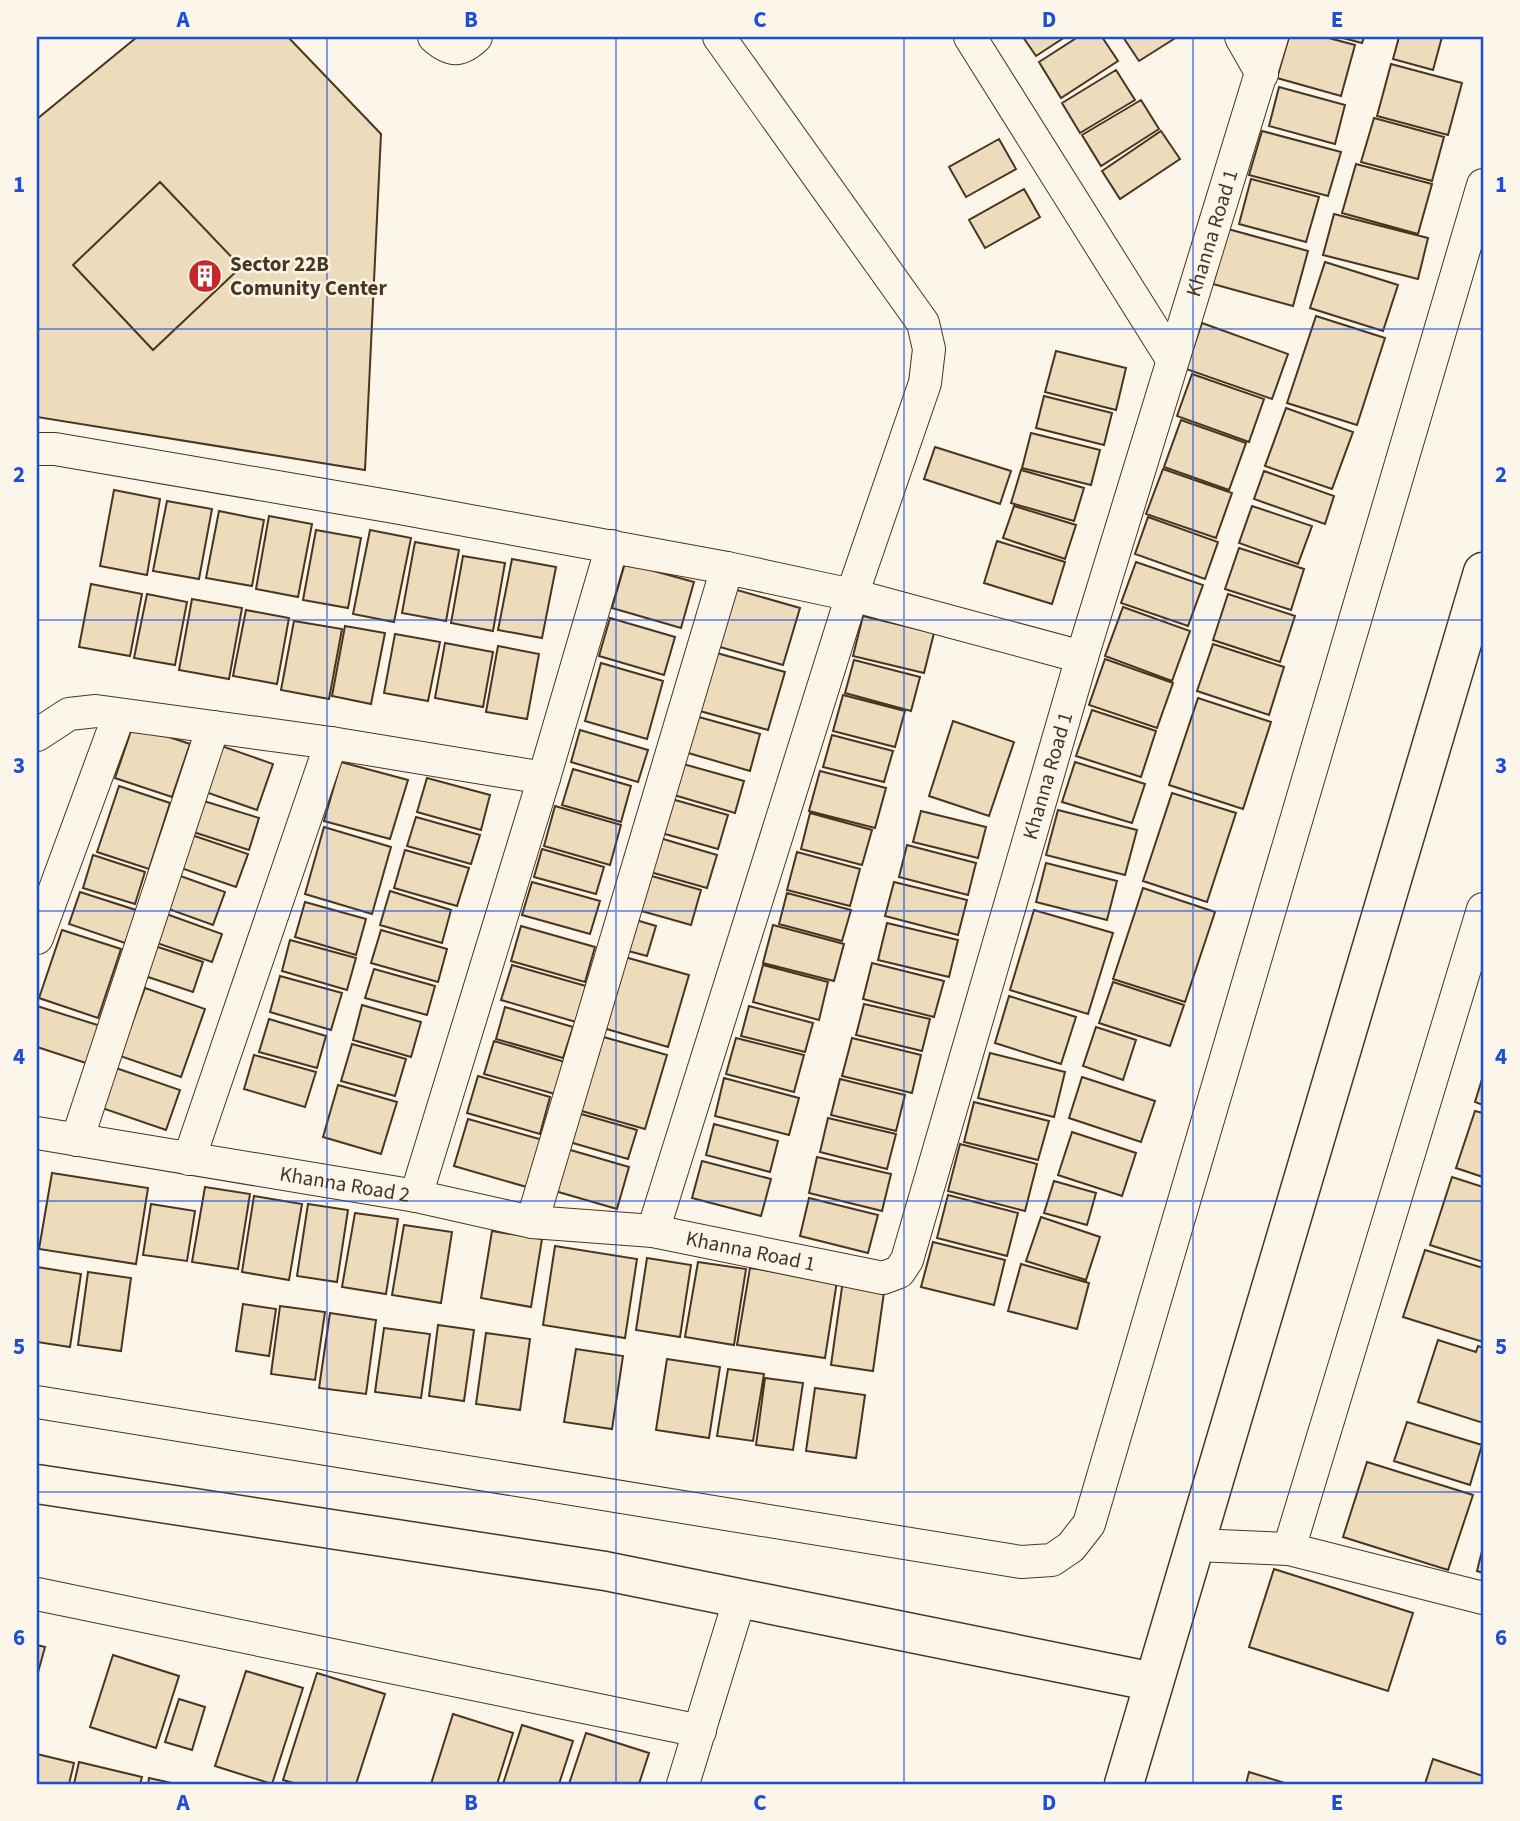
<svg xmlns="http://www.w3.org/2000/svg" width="1520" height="1821" viewBox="0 0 1520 1821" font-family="'Source Sans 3',sans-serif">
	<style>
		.building { fill: #ecdcbc; stroke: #4a3520; stroke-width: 2 }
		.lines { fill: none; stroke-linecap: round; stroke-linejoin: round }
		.minor-casing { stroke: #4a3520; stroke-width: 34 }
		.tertiary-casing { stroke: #4a3520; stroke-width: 41 }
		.minor { stroke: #fbf6e9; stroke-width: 32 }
		.tertiary { stroke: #fbf6e9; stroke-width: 38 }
		.grid { fill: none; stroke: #1d4ed8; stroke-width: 2; stroke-opacity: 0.55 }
		.labels { text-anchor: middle; stroke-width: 5; stroke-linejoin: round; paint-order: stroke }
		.street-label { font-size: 21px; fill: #4a3520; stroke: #fbf6e9 }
		.poi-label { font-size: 21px; font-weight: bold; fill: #4a3520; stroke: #fbf6e9; text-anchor: start }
		.neatline { fill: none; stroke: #1d4ed8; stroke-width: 2.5 }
		.grid-label { font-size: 23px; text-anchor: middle; font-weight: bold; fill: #1d4ed8 }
	</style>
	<rect width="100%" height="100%" fill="#fbf6e9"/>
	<path class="building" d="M137 37H288L381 134 365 470 37 417V119Z
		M1023 37H1065L1036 56Z
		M1078 37H1102L1118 61 1061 98 1039 62Z
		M1123 37H1177L1139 61Z
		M1289 37H1325L1355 45 1341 96 1277 78Z
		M1339 37H1364L1362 43Z
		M1399 37H1442L1433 70 1393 59Z
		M1391 64 1462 83 1448 135 1377 116Z
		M1116 70 1135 100 1080 133 1062 103Z
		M1279 87 1345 105 1335 144 1269 126Z
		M1141 100 1159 129 1101 166 1082 135Z
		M1374 118 1444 137 1432 181 1361 162Z
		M1161 131 1180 159 1120 199 1102 171Z
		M1262 131 1341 152 1328 196 1249 175Z
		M999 139 1016 169 966 197 949 167Z
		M1356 164 1432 184 1418 234 1342 213Z
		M1251 179 1319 197 1306 242 1239 224Z
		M160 182 241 267 153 350 73 265Z
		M1024 189 1040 217 985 248 969 220Z
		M1334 214 1428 238 1418 279 1323 255Z
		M1228 229 1308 251 1293 306 1213 284Z
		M1325 262 1398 285 1383 331 1310 308Z
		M1316 316 1385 338 1357 425 1287 403Z
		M1202 323 1288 354 1272 399 1186 369Z
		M1056 351 1126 368 1116 410 1045 392Z
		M1192 374 1264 399 1249 442 1177 416Z
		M1044 396 1112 413 1104 445 1036 428Z
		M1286 408 1353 432 1332 489 1265 466Z
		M1181 420 1246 443 1229 490 1164 467Z
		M1031 433 1100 450 1091 485 1022 468Z
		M935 447 1011 471 1000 504 924 479Z
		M1163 469 1232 493 1216 538 1146 514Z
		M1021 470 1084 488 1074 521 1011 503Z
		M1264 471 1334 496 1325 524 1254 499Z
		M114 490 160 499 147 575 100 566Z
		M167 501 212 509 199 579 153 571Z
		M1014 506 1076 525 1065 559 1003 538Z
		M1252 506 1312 526 1298 564 1239 543Z
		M219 511 264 520 252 586 206 578Z
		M269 516 312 524 298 597 256 589Z
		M1148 517 1218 542 1205 579 1135 554Z
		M316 530 361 538 348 608 303 600Z
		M370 530 411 538 394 622 353 614Z
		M997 541 1065 562 1052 604 984 583Z
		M415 542 459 550 446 621 402 613Z
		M1239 548 1304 569 1291 610 1225 589Z
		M463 556 505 563 493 631 451 623Z
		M512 559 556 567 542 638 498 630Z
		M1136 562 1203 585 1188 626 1121 603Z
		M625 563 694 582 681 628 612 608Z
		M91 584 142 594 130 656 79 647Z
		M723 586 800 608 783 665 706 643Z
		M147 594 187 602 175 665 134 658Z
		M1228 594 1295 616 1280 662 1213 640Z
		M192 599 242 608 229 679 179 670Z
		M1123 607 1190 631 1172 681 1105 656Z
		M246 610 289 618 277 684 233 676Z
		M863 616 934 633 924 673 853 656Z
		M610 618 675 637 664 675 599 656Z
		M294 621 342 629 329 699 281 690Z
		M345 626 385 633 371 704 332 696Z
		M395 634 440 642 428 701 384 693Z
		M445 643 493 652 483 707 435 698Z
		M1213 644 1284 667 1269 715 1197 691Z
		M498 646 539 654 527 719 486 712Z
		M706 650 785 672 768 730 689 708Z
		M1105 659 1173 683 1157 728 1089 705Z
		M854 660 920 677 911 711 845 693Z
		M601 663 663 681 647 739 585 721Z
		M843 695 905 711 895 747 833 731Z
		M1198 698 1271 722 1243 809 1169 785Z
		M1092 710 1156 731 1141 777 1076 756Z
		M688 714 760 734 750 771 678 750Z
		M953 721 1014 742 989 816 929 796Z
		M133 725 190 744 172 797 115 778Z
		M580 730 648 750 638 782 571 762Z
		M832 735 893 751 884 782 823 767Z
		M210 742 273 764 257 810 194 788Z
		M341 762 408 780 390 839 324 821Z
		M676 762 744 781 735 813 667 793Z
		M1075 762 1145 784 1132 823 1062 802Z
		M573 769 631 786 621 822 562 805Z
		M820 771 886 788 875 828 809 811Z
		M427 778 490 795 481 830 417 812Z
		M119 786 170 803 149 869 97 852Z
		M1172 793 1236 813 1207 902 1143 881Z
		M194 798 259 818 249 850 184 829Z
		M668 798 728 815 718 849 658 832Z
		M555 806 621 825 610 865 544 846Z
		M1058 810 1137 830 1125 875 1046 855Z
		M921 811 986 827 978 858 913 842Z
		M810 813 872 830 862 865 801 849Z
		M416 817 480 835 471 864 407 846Z
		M324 827 391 847 372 914 305 894Z
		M183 832 248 854 236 887 172 865Z
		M653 836 717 855 707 888 643 870Z
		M907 845 976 863 968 895 899 877Z
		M542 849 604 867 596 894 534 877Z
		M405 850 469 868 457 906 394 888Z
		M797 852 860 869 850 906 787 890Z
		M93 855 145 872 135 904 83 888Z
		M1046 863 1117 881 1107 920 1036 902Z
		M641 873 701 890 691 925 631 908Z
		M175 874 225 892 213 925 163 907Z
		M532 882 600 901 590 934 522 915Z
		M894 882 967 900 958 935 885 916Z
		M1143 888 1215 912 1185 1002 1113 979Z
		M390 891 451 910 442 943 380 925Z
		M80 892 139 911 128 944 69 924Z
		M787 893 851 910 842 941 779 924Z
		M305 902 366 919 356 955 295 937Z
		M1034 910 1113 933 1088 1014 1010 990Z
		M158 911 222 934 212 962 148 940Z
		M626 917 656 926 647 956 617 948Z
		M887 923 958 940 949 977 878 960Z
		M773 925 844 944 834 981 763 963Z
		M521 926 595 947 585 982 511 961Z
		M62 930 121 949 98 1018 39 998Z
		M381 930 447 949 438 982 371 963Z
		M290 940 356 958 347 990 282 971Z
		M146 943 203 962 193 992 136 973Z
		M614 954 689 975 668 1047 593 1025Z
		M872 963 944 981 934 1017 863 999Z
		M512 965 586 986 576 1022 501 1000Z
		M763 965 828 982 819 1020 753 1002Z
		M374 969 435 986 427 1015 365 998Z
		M280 976 342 993 331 1030 270 1012Z
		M1113 982 1184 1005 1170 1046 1099 1023Z
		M145 988 205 1009 181 1077 120 1056Z
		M1009 996 1076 1017 1061 1064 995 1043Z
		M864 1004 930 1019 922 1051 856 1035Z
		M362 1005 421 1022 411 1057 353 1040Z
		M37 1006 107 1028 95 1066 37 1047Z
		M749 1006 813 1023 805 1052 741 1036Z
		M505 1007 573 1027 563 1058 496 1039Z
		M269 1019 326 1036 317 1068 259 1052Z
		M1096 1027 1136 1040 1123 1080 1083 1066Z
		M593 1034 667 1055 645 1129 571 1108Z
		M736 1038 804 1055 794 1092 726 1074Z
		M852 1038 921 1055 912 1093 842 1076Z
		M494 1041 565 1062 555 1094 484 1074Z
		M352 1044 406 1059 395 1096 341 1081Z
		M990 1053 1065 1072 1054 1117 978 1098Z
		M254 1055 316 1072 305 1107 244 1089Z
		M113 1067 180 1090 166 1130 99 1107Z
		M478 1076 550 1097 540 1134 467 1113Z
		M1483 1076V1105L1475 1102Z
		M1082 1077 1155 1101 1141 1142 1069 1118Z
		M724 1078 799 1098 789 1135 715 1116Z
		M840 1079 905 1095 896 1131 831 1115Z
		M338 1085 397 1102 381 1154 323 1137Z
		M974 1102 1049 1121 1038 1160 964 1142Z
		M1475 1111 1483 1113V1177L1456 1168Z
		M574 1112 637 1130 628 1159 566 1141Z
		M828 1118 896 1134 887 1169 820 1152Z
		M468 1119 543 1140 530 1188 454 1166Z
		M714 1124 778 1141 770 1172 706 1155Z
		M1072 1132 1136 1153 1122 1196 1058 1175Z
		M960 1144 1037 1164 1025 1211 948 1191Z
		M560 1147 629 1167 617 1209 548 1189Z
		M817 1157 891 1174 882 1211 809 1193Z
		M702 1161 771 1179 761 1216 692 1198Z
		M52 1173 148 1188 136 1264 39 1249Z
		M1452 1177 1483 1187V1262L1430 1245Z
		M1054 1181 1096 1193 1087 1225 1044 1213Z
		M205 1187 250 1194 238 1269 192 1262Z
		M948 1195 1018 1213 1007 1256 937 1238Z
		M254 1196 302 1204 289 1280 242 1272Z
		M809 1198 878 1215 868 1253 800 1236Z
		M151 1204 195 1211 187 1261 143 1255Z
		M308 1204 348 1210 337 1282 297 1276Z
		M355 1213 398 1219 386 1294 342 1287Z
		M1041 1217 1100 1237 1086 1280 1026 1261Z
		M404 1225 452 1232 441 1303 392 1295Z
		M492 1231 542 1239 531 1307 481 1298Z
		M933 1242 1005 1260 994 1305 921 1287Z
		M555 1246 637 1259 625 1338 543 1325Z
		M1425 1250 1483 1268V1342L1403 1317Z
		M647 1258 691 1265 680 1337 636 1330Z
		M698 1262 746 1269 734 1345 685 1337Z
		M1021 1264 1089 1283 1077 1329 1008 1311Z
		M37 1267 81 1274 70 1347 37 1342Z
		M750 1268 837 1281 825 1358 737 1345Z
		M88 1272 131 1278 121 1351 78 1345Z
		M843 1280 885 1285 873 1371 831 1365Z
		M243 1304 276 1309 269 1356 236 1351Z
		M280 1306 325 1312 315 1380 271 1374Z
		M330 1313 376 1320 366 1394 319 1388Z
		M438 1325 474 1330 464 1401 429 1396Z
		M384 1328 430 1334 421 1398 375 1392Z
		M486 1333 530 1339 520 1410 476 1404Z
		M1438 1340 1476 1352 1478 1346 1483 1348V1423L1418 1402Z
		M576 1349 623 1356 612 1429 564 1422Z
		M667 1359 720 1367 709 1438 656 1430Z
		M728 1369 764 1374 753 1441 717 1436Z
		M765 1378 803 1383 793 1450 756 1445Z
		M815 1388 865 1395 856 1458 806 1451Z
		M1407 1422 1482 1445 1470 1485 1394 1461Z
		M1367 1462 1473 1495 1448 1570 1343 1537Z
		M1483 1547V1573L1477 1571Z
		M1274 1569 1413 1613 1388 1691 1249 1647Z
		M37 1645 45 1647 37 1676Z
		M113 1655 179 1676 156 1748 90 1727Z
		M246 1671 303 1688 272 1784 215 1766Z
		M317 1673 385 1694 356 1784H297L283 1780Z
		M179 1699 205 1707 192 1750 165 1742Z
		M453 1714 513 1733 497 1784H431Z
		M522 1725 573 1741 559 1784H503Z
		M586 1733 649 1753 639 1784H569Z
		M37 1754 74 1763 69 1784H37Z
		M1433 1759 1483 1776V1784H1425Z
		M79 1762 142 1777 140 1784H74Z
		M1249 1772 1288 1784H1246Z
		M149 1778 176 1784H148Z"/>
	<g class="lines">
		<g class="minor-casing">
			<g id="minor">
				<path d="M434 37C451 52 460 52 476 37"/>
				<path d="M970 37 1172 359"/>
				<path d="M1241 37 1262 74"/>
				<path d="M37 449H55L394 507 727 568 852 595 1082 657"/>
				<path d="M37 735 69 714 96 711 331 743 544 778"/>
				<path d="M37 938 119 715"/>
				<path id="s1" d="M37 1133 416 1196 532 1222 653 1231 883 1278 899 1272 907 1260 1082 657 1272 37"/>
				<path d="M77 1140 213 727"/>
				<path d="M189 1159 331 743"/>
				<path d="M416 1196 544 778 612 546"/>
				<path d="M532 1222 727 568"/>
				<path d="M653 1231 852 595 925 383 929 349 923 323 719 37"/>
				<path d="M37 1402 1021 1562 1052 1560 1071 1547 1089 1524 1483 185"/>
				<path d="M1196 1545 1289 1549 1483 1598"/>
				<path d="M1289 1549 1483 909"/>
				<path d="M37 1594 700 1731"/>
				<path d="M683 1784 740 1598"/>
			</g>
		</g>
		<g class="tertiary-casing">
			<path id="tertiary" d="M37 1484 605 1571 1154 1682
				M1124 1784 1483 572"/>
		</g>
		<use href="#minor" class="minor"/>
		<use href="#tertiary" class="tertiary"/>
	</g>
	<path class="grid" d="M327 37V1784M616 37V1784M904 37V1784M1193 37V1784M37 329H1483M37 620H1483M37 911H1483M37 1201H1483M37 1492H1483"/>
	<defs>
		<g id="building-disc" transform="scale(1.75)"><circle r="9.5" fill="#c62828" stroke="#fbf6e9"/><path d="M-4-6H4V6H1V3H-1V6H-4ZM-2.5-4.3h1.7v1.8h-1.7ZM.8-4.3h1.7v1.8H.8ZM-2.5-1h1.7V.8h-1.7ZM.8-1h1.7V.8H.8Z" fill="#fff"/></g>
	</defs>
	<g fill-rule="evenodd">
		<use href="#building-disc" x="205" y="276"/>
	</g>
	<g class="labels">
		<g class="street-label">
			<text dy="7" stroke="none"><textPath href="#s1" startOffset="1962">Khanna Road 1</textPath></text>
			<text dy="7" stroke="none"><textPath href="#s1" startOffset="1395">Khanna Road 1</textPath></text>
			<text dy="7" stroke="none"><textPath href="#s1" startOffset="312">Khanna Road 2</textPath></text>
			<text dy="7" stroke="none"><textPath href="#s1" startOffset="724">Khanna Road 1</textPath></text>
		</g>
		<g class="poi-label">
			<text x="230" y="271">Sector 22B<tspan x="230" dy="24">Comunity Center</tspan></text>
		</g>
	</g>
	<rect width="1520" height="1821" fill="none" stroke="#fbf6e9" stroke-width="77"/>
	<rect x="38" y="38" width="1444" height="1745" class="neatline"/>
	<g class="grid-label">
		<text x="183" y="27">A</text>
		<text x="471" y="27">B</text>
		<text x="760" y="27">C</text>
		<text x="1049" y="27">D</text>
		<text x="1337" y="27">E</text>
		<text x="19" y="192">1</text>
		<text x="1501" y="192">1</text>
		<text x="19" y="482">2</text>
		<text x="1501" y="482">2</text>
		<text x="19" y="773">3</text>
		<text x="1501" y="773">3</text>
		<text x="19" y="1064">4</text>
		<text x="1501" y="1064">4</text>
		<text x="19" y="1354">5</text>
		<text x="1501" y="1354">5</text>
		<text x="19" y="1645">6</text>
		<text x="1501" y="1645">6</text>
		<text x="183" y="1810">A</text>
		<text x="471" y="1810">B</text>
		<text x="760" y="1810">C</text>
		<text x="1049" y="1810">D</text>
		<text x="1337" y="1810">E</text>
	</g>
</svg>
